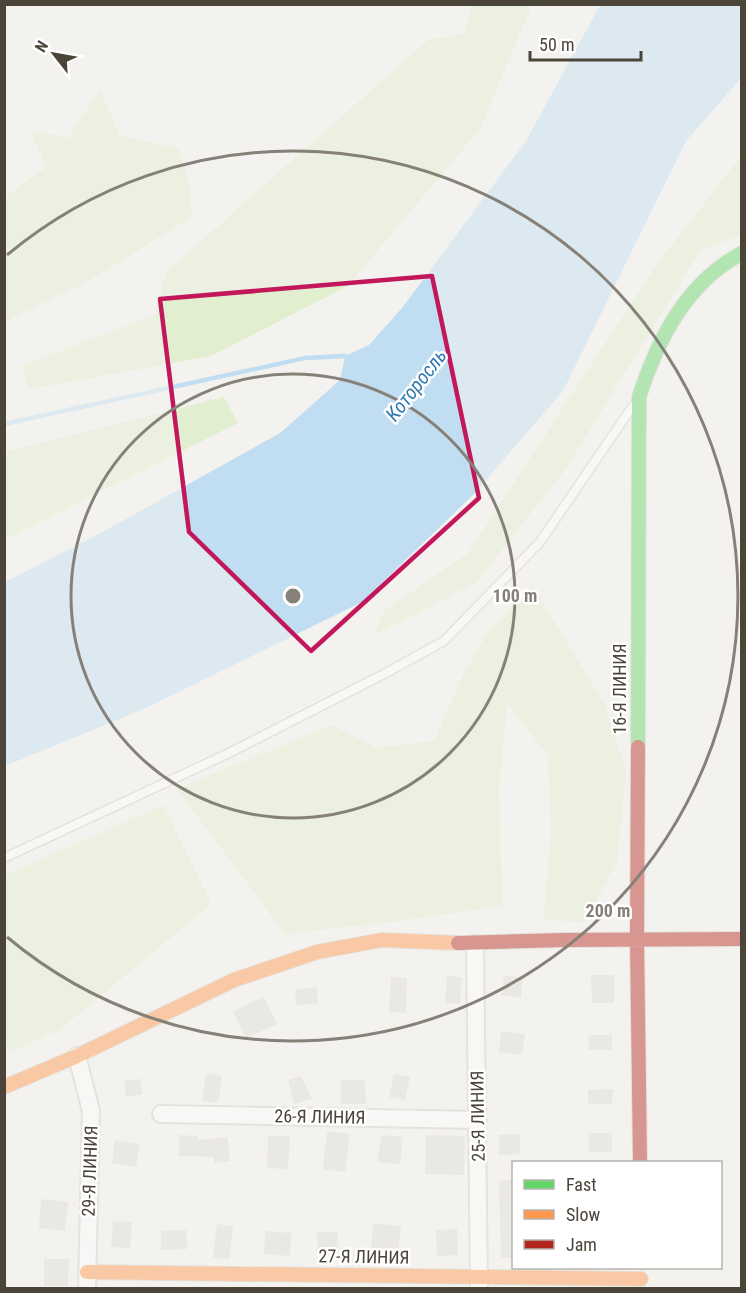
<svg xmlns="http://www.w3.org/2000/svg" width="746" height="1293" viewBox="0 0 746 1293" font-family="'Roboto Condensed',sans-serif">
	<style>
		.green { fill: #e1eecf }
		.water { fill: #c0ddf1 }
		.lines { fill: none; stroke-linecap: round; stroke-linejoin: round }
		.stream { stroke: #c0ddf1; stroke-width: 4.5 }
		.building { fill: #dedbd6 }
		.lane-casing { stroke: #d2d0cb; stroke-width: 11 }
		.street-casing { stroke: #d2d0cb; stroke-width: 20 }
		.fast-casing { stroke: #d3cfc5; stroke-width: 16 }
		.slow-casing { stroke: #d3cfc5; stroke-width: 16 }
		.jam-casing { stroke: #d3cfc5; stroke-width: 16 }
		.lane { stroke: #fdfdfc; stroke-width: 8 }
		.street { stroke: #fdfdfc; stroke-width: 16 }
		.fast { stroke: #63d668; stroke-width: 14 }
		.slow { stroke: #ff974d; stroke-width: 14 }
		.jam { stroke: #b3261e; stroke-width: 14 }
		.marked { fill: none; stroke: #c2185b; stroke-width: 4.5; stroke-linejoin: round }
		.ring { fill: none; stroke: #868178; stroke-width: 3 }
		.labels { text-anchor: middle; stroke-width: 5; stroke-linejoin: round; paint-order: stroke }
		.street-label { font-size: 18px; fill: #4b4439; stroke: #fff }
		.water-label { font-size: 20px; font-style: italic; fill: #2e7ab2; stroke: #fff }
		.centre { fill: #868178; stroke: #fff; stroke-width: 3 }
		.ring-label { font-size: 18px; text-anchor: middle; font-weight: bold; fill: #868178; stroke: #fff; stroke-width: 5; stroke-linejoin: round; paint-order: stroke }
	</style>
	<rect width="100%" height="100%" fill="#f4f2ee"/>
	<path class="green" d="M472 5H532L480 129 348 286 211 356 30 389 21 366 155 315 166 272 428 40 464 34Z
		M100 89 120 136 178 148 188 177 192 217 87 282 5 322V197L46 167 30 130 68 138Z
		M741 156 742 231 740 235 700 251 565 470 476 583 374 635 384 611 468 553 657 264Z
		M224 397 238 423 5 539V452Z
		M533 586 605 705 626 772 617 861 585 922 543 920 551 836 548 756 507 703 499 790 502 906 399 921 285 934 177 789 332 725 377 748 434 741 463 675 487 633Z
		M164 805 211 904 62 1028 13 1052 4 1044 5 875Z"/>
	<path class="water" d="M600 5H741V78L686 141 563 391 473 495 362 602 146 708 5 766V582L99 534 280 433 340 380 345 356 369 345 402 308 526 141Z"/>
	<g class="lines">
		<path class="stream" d="M4 424 305 358 345 356"/>
	</g>
	<path class="building" d="M504 975 523 978 521 998 502 995Z
		M591 975H614V1003H592Z
		M447 976 462 977 460 1004 445 1003Z
		M391 977 407 978 406 1013 389 1012Z
		M317 987 318 1003 296 1006 295 990Z
		M264 997 277 1024 246 1038 233 1011Z
		M501 1031 525 1034 522 1055 499 1052Z
		M588 1035H612V1050H589Z
		M206 1073 222 1076 218 1103 202 1101Z
		M394 1074 410 1077 405 1100 389 1097Z
		M301 1076 312 1099 294 1104 288 1080Z
		M141 1079 142 1095 126 1096 124 1081Z
		M341 1080H365L366 1104H341Z
		M613 1089 612 1104H588V1090Z
		M327 1131 350 1134 345 1172 323 1169Z
		M589 1133H612V1152H589Z
		M520 1134V1154L499 1155V1135Z
		M179 1135 198 1136V1140L228 1137 230 1161 214 1163V1157L179 1156Z
		M382 1135 403 1137 400 1164 377 1162Z
		M426 1135 465 1136 464 1175 425 1174Z
		M268 1136H290L288 1169 267 1168Z
		M115 1140 140 1144 136 1167 112 1163Z
		M513 1180V1258H501L499 1181Z
		M41 1199 68 1202 65 1231 39 1228Z
		M113 1221 132 1222 130 1248 111 1247Z
		M373 1223 401 1226 398 1256 371 1254Z
		M217 1224 233 1226 229 1259 213 1258Z
		M457 1229 458 1255 437 1256 436 1230Z
		M186 1230 187 1249 161 1250V1231Z
		M265 1231 291 1233 290 1256 264 1254Z
		M317 1232H338V1253L318 1254Z
		M44 1259H69L68 1286H44Z"/>
	<g class="lines">
		<g class="lane-casing">
			<path id="lane" d="M4 858 229 753 384 674 444 641 540 542 632 407"/>
		</g>
		<g class="street-casing">
			<path id="street" d="M475 944 479 1288
				M77 1056 91 1111 87 1288
				M161 1114 478 1120"/>
		</g>
		<g class="fast-casing">
			<path id="fast" d="M638 747 639 397C658 339 686 283 742 253"/>
		</g>
		<g class="slow-casing">
			<path id="slow" d="M4 1087 77 1056 234 980 317 952 382 940 458 943
				M87 1272 641 1279"/>
		</g>
		<g class="jam-casing">
			<path id="jam" d="M638 747 637 939 640 1162
				M458 943 563 940 742 939"/>
		</g>
		<use href="#lane" class="lane"/>
		<use href="#street" class="street"/>
		<use href="#fast" class="fast"/>
		<use href="#slow" class="slow"/>
		<use href="#jam" class="jam"/>
	</g>
	<path d="M0 0H746V1293H0ZM432 276 479 498 311 651 189 532 160 299Z" fill="#f4f2ee" fill-opacity=".55" fill-rule="evenodd"/>
	<path class="marked" d="M432 276 479 498 311 651 189 532 160 299Z"/>
	<g class="ring">
		<circle cx="293" cy="596" r="222"/>
		<path d="M7 255A445 445 0 1 1 7 937"/>
	</g>
	<g class="labels">
		<g class="street-label">
			<text transform="translate(620 689) rotate(-90)" y="6">16-Я ЛИНИЯ</text>
			<text transform="translate(478 1116) rotate(-91)" y="6">25-Я ЛИНИЯ</text>
			<text transform="translate(320 1117) rotate(1)" y="6">26-Я ЛИНИЯ</text>
			<text transform="translate(90 1171) rotate(-88)" y="6">29-Я ЛИНИЯ</text>
			<text transform="translate(364 1257) rotate(1)" y="6">27-Я ЛИНИЯ</text>
		</g>
		<g class="water-label">
			<text transform="translate(416 385) rotate(-52)" y="7">Которосль</text>
		</g>
	</g>
	<circle cx="293" cy="596" r="9" class="centre"/>
	<g class="ring-label">
		<text x="515" y="602">100 m</text>
		<text x="608" y="917">200 m</text>
	</g>
	<rect width="746" height="1293" fill="none" stroke="#4b4439" stroke-width="12"/>
	<rect x="512" y="1161" width="210" height="108" fill="#ffffff" stroke="#b7b4b0" stroke-width="1.5"/>
	<rect x="524" y="1180" width="30" height="9" fill="#63d668" stroke="#b7b4b0" stroke-width="1.5"/>
	<text x="566" y="1191" font-size="18" fill="#4b4439">Fast</text>
	<rect x="524" y="1210" width="30" height="9" fill="#ff974d" stroke="#b7b4b0" stroke-width="1.5"/>
	<text x="566" y="1221" font-size="18" fill="#4b4439">Slow</text>
	<rect x="524" y="1240" width="30" height="9" fill="#b3261e" stroke="#b7b4b0" stroke-width="1.5"/>
	<text x="566" y="1251" font-size="18" fill="#4b4439">Jam</text>
	<g transform="translate(54 54) rotate(301)" stroke="#ffffff" stroke-width="4.5" paint-order="stroke">
	<path d="M0-4.5L10 22L0 15L-10 22Z" fill="#4b4439"/>
	<text y="-9" font-size="16" font-weight="bold" text-anchor="middle" fill="#4b4439">N</text>
	</g>
	<path d="M530 51v9h111v-9" fill="none" stroke="#4b4439" stroke-width="3"/>
	<text x="539" y="51" font-size="18" fill="#4b4439" stroke="#ffffff" stroke-width="4.5" paint-order="stroke">50 m</text>
</svg>
